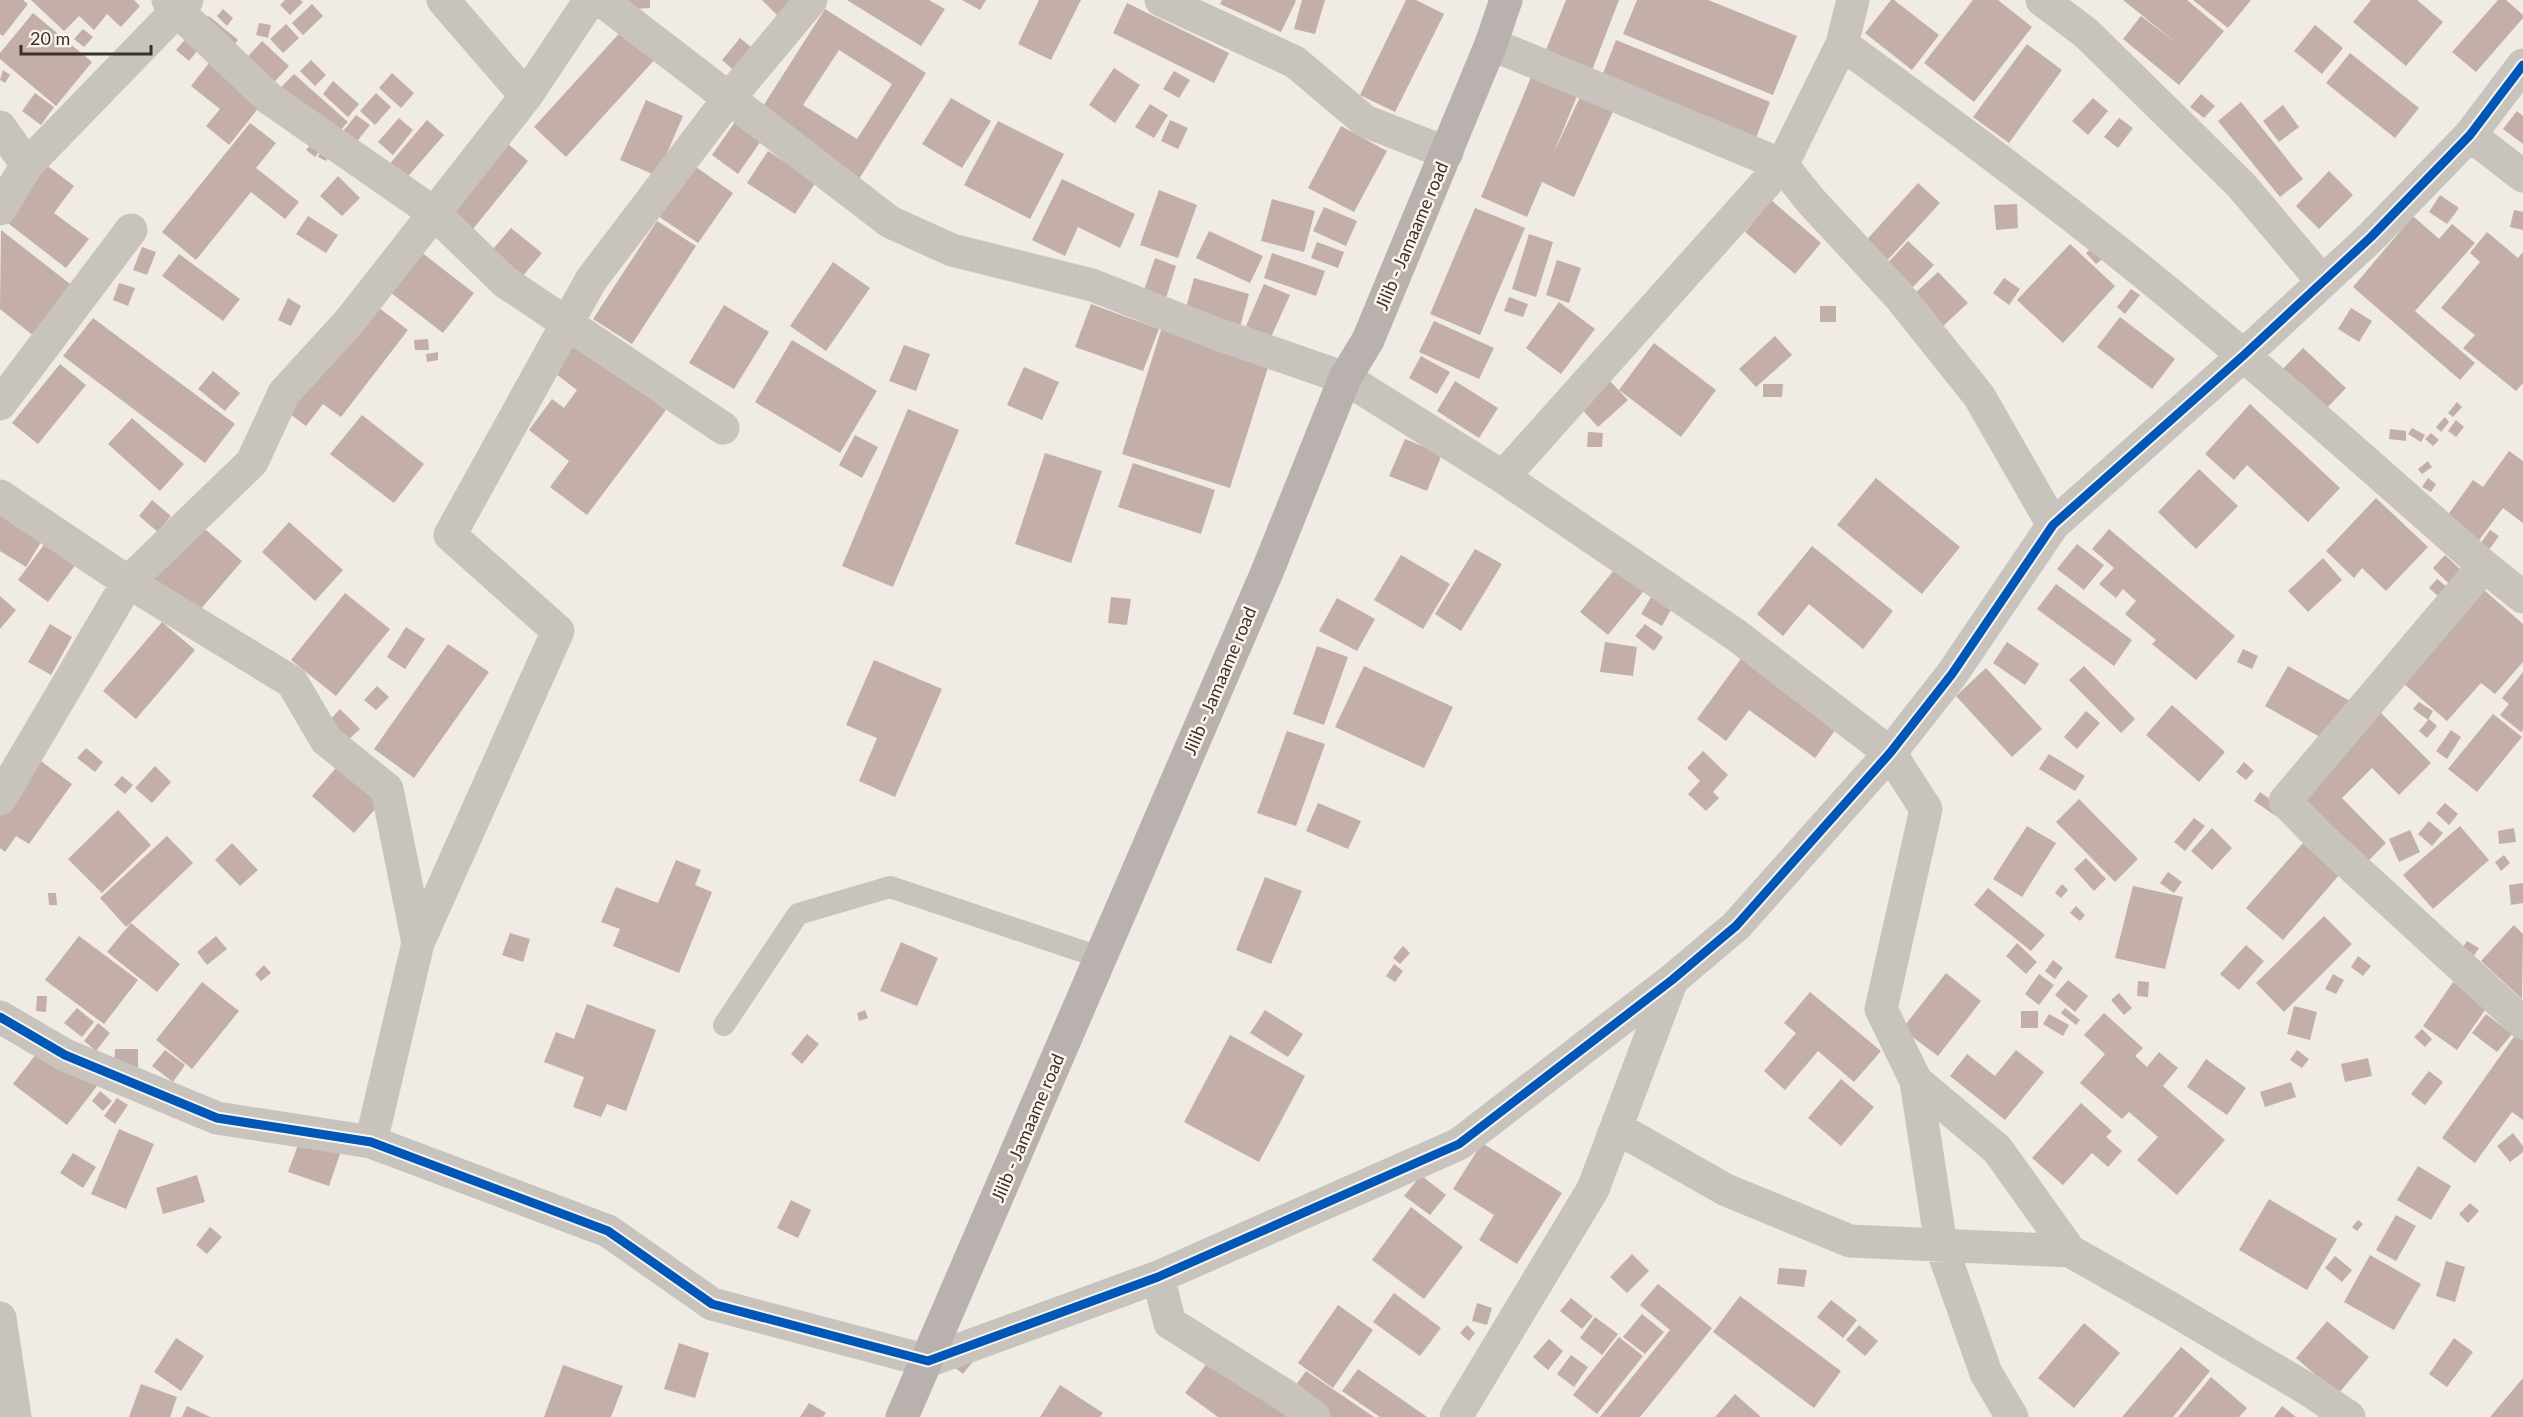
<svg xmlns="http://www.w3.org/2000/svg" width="2523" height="1417" viewBox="0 0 2523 1417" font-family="Lato,sans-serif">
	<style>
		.building { fill: #c3afa7; fill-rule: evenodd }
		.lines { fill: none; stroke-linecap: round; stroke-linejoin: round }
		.service { stroke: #c9c3be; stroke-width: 22 }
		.minor { stroke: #c9c3be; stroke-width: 33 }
		.primary { stroke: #b8b1ad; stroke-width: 33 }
		.cycleway-casing { stroke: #fbf5ee; stroke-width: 13 }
		.cycleway { stroke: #0057b8; stroke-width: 9 }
		.labels { text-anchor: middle; stroke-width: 5; stroke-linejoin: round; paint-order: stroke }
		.street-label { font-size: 18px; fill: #3b302b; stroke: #fbf5ee }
	</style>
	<rect width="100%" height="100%" fill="#f0ebe5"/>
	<path class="building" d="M0 0H23L28 4 3 36 0 34Z
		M31 0H134L140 6 121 27 107 14 94 30 79 16 64 31Z
		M285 0H300L303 2 290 15 280 5Z
		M618 0H650V8L619 10Z
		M762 0H799L781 19Z
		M847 0H929L945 9 921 46Z
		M962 0H986L980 10Z
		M1039 0H1081L1051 60 1018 44Z
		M1222 0H1294L1296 1 1281 32 1220 4Z
		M1302 0H1325L1315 34 1294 29Z
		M1406 0H1416L1444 14 1395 112 1360 95Z
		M1566 0H1619L1591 73 1544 55Z
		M1637 0H1708L1797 36 1773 95 1623 34Z
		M1891 0H1894L1939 35 1912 70 1865 33Z
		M1973 0H1998L2032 27 1974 102 1924 63Z
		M2123 0H2187L2224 31 2179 85 2123 39 2141 16 2179 45Z
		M2193 0H2251L2228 28Z
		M2371 0H2417L2443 22 2406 66 2353 22Z
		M2498 0H2506L2523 15V18L2476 72 2452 52Z
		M1127 3 1229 53 1214 83 1113 33Z
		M312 4 323 16 303 35 292 23Z
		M223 9 233 18 227 26 217 16Z
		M825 9 926 73 859 179 758 114ZM839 50 892 84 857 139 803 105Z
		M33 13 92 62 56 106 0 59V53Z
		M209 16 238 40 228 52 199 28Z
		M259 23 271 25 268 38 256 35Z
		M286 24 299 38 283 53 270 39Z
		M2315 25 2343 48 2322 74 2294 51Z
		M626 26 658 56 566 157 534 127Z
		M83 29 93 37 84 47 74 39Z
		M189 35 202 45 189 61 176 50Z
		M740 38 757 52 738 74 722 60Z
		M1616 40 1770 102 1756 138 1602 76Z
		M262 41 289 66 267 90 240 65Z
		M2027 44 2062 70 2009 143 1973 117Z
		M2350 53 2419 108 2395 138 2326 83Z
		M311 60 326 75 315 86 300 71Z
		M209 63 261 105 229 145 206 126 220 109 191 86Z
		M1114 68 1140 85 1115 123 1089 105Z
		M3 70 10 75 5 83 0 80Z
		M1534 70 1580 89 1553 154 1582 93 1615 107 1574 197 1542 182 1527 217 1481 197Z
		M1174 71 1190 80 1179 98 1163 89Z
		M392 73 414 93 401 108 379 88Z
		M294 74 348 122 335 136 281 87Z
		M333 81 359 104 348 117 323 94Z
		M35 93 54 107 41 125 22 111Z
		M376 93 391 107 375 125 360 111Z
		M2201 94 2215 106 2204 118 2190 107Z
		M951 98 991 121 962 168 922 144Z
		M2093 98 2108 111 2088 135 2072 121Z
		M646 100 683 116 657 176 620 160Z
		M2241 102 2303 179 2280 197 2218 121Z
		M1150 104 1168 115 1154 138 1135 127Z
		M2283 105 2299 127 2279 142 2263 121Z
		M2517 111 2523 116V144L2503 129Z
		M356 115 370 125 354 145 340 135Z
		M399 118 413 130 393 155 378 142Z
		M2119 118 2133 128 2118 148 2104 137Z
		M737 119 763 138 738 174 712 155Z
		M427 120 444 135 403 182 387 167Z
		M1170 120 1188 128 1178 149 1161 141Z
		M998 121 1064 154 1030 219 964 185Z
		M250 123 276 143 256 168 299 202 285 219 251 192 196 260 162 232Z
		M1341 126 1387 151 1354 212 1308 188Z
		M502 139 528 161 469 234 442 212Z
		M313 142 331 151 326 161 318 157 322 148 315 157 306 150Z
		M768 151 816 182 795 214 747 183Z
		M36 157 74 186 54 213 89 239 66 268 0 217Z
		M693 165 733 193 698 243 658 216Z
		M2329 171 2353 195 2319 229 2296 206Z
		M338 176 360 198 342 216 320 196Z
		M1062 179 1135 214 1120 248 1078 227 1065 256 1032 240Z
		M1918 183 1940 203 1884 264 1862 245Z
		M1159 190 1197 205 1178 258 1140 245Z
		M2440 195 2459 208 2447 224 2429 212Z
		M1272 199 1315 211 1304 252 1261 241Z
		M1771 200 1821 243 1795 274 1745 232Z
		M2017 204 2018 228 1996 230 1994 205Z
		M1324 207 1357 221 1346 246 1313 231Z
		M1475 208 1525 228 1480 335 1430 314Z
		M2514 210 2523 212V230L2510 227Z
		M308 216 338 235 326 253 296 234Z
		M2413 216 2439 239 2452 224 2475 243 2415 311 2475 363 2460 380 2353 287Z
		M657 221 696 246 632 344 593 319Z
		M511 228 542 253 516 284 485 258Z
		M1 230 79 291 40 341 0 309Z
		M1209 231 1263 256 1250 283 1196 258Z
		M2487 232 2518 258 2523 252V383L2516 391 2463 348 2475 335 2441 308 2480 262 2470 253Z
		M1529 234 1553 242 1536 297 1512 289Z
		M1908 241 1934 265 1910 290 1885 266Z
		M1317 242 1344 252 1338 268 1311 258Z
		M2070 244 2115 286 2063 343 2017 300Z
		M2094 246 2104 258 2096 264 2086 253Z
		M142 247 156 252 147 275 133 270Z
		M417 249 474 293 443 333 386 289Z
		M1272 253 1325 271 1316 296 1264 278Z
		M179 254 240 299 223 321 162 276Z
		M1155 258 1176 266 1166 298 1144 290Z
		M1557 260 1581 268 1569 303 1546 295Z
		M833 262 870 288 826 351 790 326Z
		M1938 272 1968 303 1943 326 1913 295Z
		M1194 278 1249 294 1240 327 1185 312Z
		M2004 278 2020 289 2009 305 1993 293Z
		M119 283 135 288 128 306 113 300Z
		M1264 284 1290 295 1271 337 1246 326Z
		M2131 289 2140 295 2125 314 2117 307Z
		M1509 297 1528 304 1523 317 1504 311Z
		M288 298 301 306 291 326 278 320Z
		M370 301 408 330 341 417 323 404 306 426 286 411Z
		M1559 302 1595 329 1561 374 1526 348Z
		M1091 304 1159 329 1143 371 1075 347Z
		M724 305 769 332 734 389 689 363Z
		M1820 306H1836V322H1820Z
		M2351 308 2372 321 2359 342 2338 329Z
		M2120 317 2175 359 2152 389 2097 347Z
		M93 318 235 424 205 463 63 356Z
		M1434 321 1494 348 1479 379 1419 352Z
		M1162 327 1270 361 1230 488 1122 454Z
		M1775 336 1792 355 1756 387 1739 369Z
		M428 339 429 350H415L414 340Z
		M792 340 877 391 840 453 755 402Z
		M574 341 666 410 587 515 550 487 569 461 529 430 552 399 564 408 577 390 552 371Z
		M1654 343 1716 390 1681 437 1619 390Z
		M904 345 930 354 916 391 889 381Z
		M2303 348 2346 388 2325 410 2282 370Z
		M438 352V360L427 362 426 354Z
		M1421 356 1450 372 1437 394 1409 378Z
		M60 364 86 385 38 444 12 423Z
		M1024 367 1059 382 1042 420 1007 405Z
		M213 371 240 393 225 411 198 389Z
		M1608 379 1628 400 1598 427 1579 406Z
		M1455 381 1498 408 1479 438 1437 411Z
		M1763 384H1783L1782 397H1763Z
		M2457 402 2462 407 2453 417 2448 413Z
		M2250 404 2340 488 2308 522 2247 465 2234 480 2205 454Z
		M908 409 959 430 893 587 842 566Z
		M362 415 424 464 394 503 330 454Z
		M2445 417 2449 422 2441 432 2436 427Z
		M132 418 184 464 160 491 108 444Z
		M2456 420 2464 427 2456 437 2448 431Z
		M2412 428 2425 435 2421 442 2408 434Z
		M2390 429 2406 431V441L2389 439Z
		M1588 432 1603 433 1602 447H1587Z
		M2431 433 2439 440 2433 446 2425 439Z
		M855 435 878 447 862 478 839 465Z
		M1405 439 1442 454 1427 491 1389 476Z
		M2509 451 2523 461V523L2503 508 2474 547 2442 523 2473 480 2483 487Z
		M1045 453 1102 471 1071 563 1015 544Z
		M2428 461 2432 467 2422 474 2418 469Z
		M1133 463 1215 490 1201 534 1118 507Z
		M2199 469 2238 506 2196 549 2158 512Z
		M1876 478 1960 547 1922 594 1837 525Z
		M2428 478 2436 484 2431 492 2422 487Z
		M2376 498 2428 547 2386 591 2362 568 2354 578 2326 551Z
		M152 500 171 516 158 532 139 516Z
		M0 510 44 537 26 567 0 551Z
		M289 522 343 570 315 601 262 552Z
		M198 523 242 561 194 617 149 579Z
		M2109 529 2235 636 2196 680 2152 644 2156 640 2125 614 2136 601 2123 589 2116 598 2099 584 2114 568 2092 549Z
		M2490 530 2499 536 2486 554 2478 547Z
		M49 538 79 560 48 602 18 580Z
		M2077 544 2104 565 2084 590 2057 569Z
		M1812 546 1893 611 1863 649 1809 604 1783 636 1757 614Z
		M1475 549 1502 564 1461 631 1435 614Z
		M1401 555 1450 584 1423 629 1374 600Z
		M2445 555 2461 570 2449 584 2433 568Z
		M2323 558 2342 580 2308 612 2288 591Z
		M1619 564 1647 587 1608 635 1580 612Z
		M2437 579 2446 586 2438 596 2429 588Z
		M2056 584 2132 640 2114 666 2037 609Z
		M1656 589 1676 601 1662 626 1641 614Z
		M2484 590 2523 624V662L2495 694 2481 683 2447 721 2403 683Z
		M345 593 390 629 336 696 291 660Z
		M0 596 16 610 0 629Z
		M1111 597 1131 599 1127 625 1108 623Z
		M1337 598 1375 619 1357 651 1319 631Z
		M162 622 195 650 136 719 103 691Z
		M50 624 72 637 51 675 28 662Z
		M1645 624 1663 637 1654 651 1635 636Z
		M406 627 425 639 405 669 387 657Z
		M1605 642 1637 647 1633 676 1600 672Z
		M2007 642 2039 664 2025 685 1993 663Z
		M448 644 489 672 414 778 374 749Z
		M1317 646 1348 657 1324 725 1293 714Z
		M2243 649 2258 656 2252 669 2237 662Z
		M1746 652 1841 722 1815 758 1749 710 1726 741 1697 719Z
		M874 660 942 689 895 797 859 781 877 738 846 725Z
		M1364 666 1453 707 1424 768 1335 727Z
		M2084 666 2135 719 2121 733 2069 680Z
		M2288 666 2350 701 2327 741 2265 706Z
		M1986 668 2042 729 2012 757 1956 696Z
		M2523 672V730L2521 732 2500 715 2509 704 2502 698Z
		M377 686 389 697 376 710 364 700Z
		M2419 702 2433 711 2428 720 2413 709Z
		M2172 705 2225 752 2199 782 2146 735Z
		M340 709 360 729 347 741 328 722Z
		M2086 711 2100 723 2077 749 2064 737Z
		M2379 711 2431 763 2399 795 2372 768 2342 798 2386 843 2363 866 2294 797Z
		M2493 714 2522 737 2477 792 2448 769Z
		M2429 719 2437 726 2427 738 2419 731Z
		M2451 730 2461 737 2447 759 2436 751Z
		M1287 731 1325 744 1296 826 1257 813Z
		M86 748 103 762 95 772 77 758Z
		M1703 751 1728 775 1713 792 1719 798 1706 811 1688 794 1700 781 1687 768Z
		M2049 754 2085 776 2075 791 2039 769Z
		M38 759 72 784 29 844 16 836 5 852 0 848V811Z
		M341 762 384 799 354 833 312 796Z
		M2244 762 2254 771 2246 780 2236 772Z
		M155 766 171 782 152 803 135 788Z
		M122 776 133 785 125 794 114 785Z
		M2260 792 2282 808 2276 816 2254 801Z
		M2079 799 2138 859 2115 882 2056 822Z
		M1318 803 1361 821 1348 849 1306 831Z
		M2445 803 2458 814 2449 825 2436 813Z
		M118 810 151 845 102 893 68 859Z
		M2194 818 2205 826 2185 851 2174 842Z
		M2429 821 2443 833 2432 846 2418 834Z
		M2027 826 2056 843 2022 897 1993 879Z
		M2460 826 2489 860 2433 909 2403 875Z
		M2212 828 2232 848 2212 870 2191 851Z
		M2514 828 2516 842 2499 844 2498 831Z
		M2410 830 2420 852 2399 862 2389 839Z
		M2310 835 2346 867 2283 940 2246 908Z
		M167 836 193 863 126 927 100 898Z
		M232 843 258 870 240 886 215 860Z
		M2504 855 2510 863 2501 871 2495 862Z
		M2086 858 2106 879 2094 891 2074 869Z
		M676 860 701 870 695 885 712 892 679 973 613 946 620 929 601 922 616 887 658 903Z
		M2168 872 2182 882 2174 893 2160 883Z
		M1265 877 1302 891 1271 964 1236 950Z
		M2523 883V903L2511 905 2509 885Z
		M2062 884 2068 890 2061 898 2055 893Z
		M2133 886 2183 897 2165 969 2115 958Z
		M1988 888 2045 935 2031 951 1974 905Z
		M48 893H56L57 905H49Z
		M2076 906 2085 915 2080 921 2070 913Z
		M2324 916 2352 944 2284 1012 2256 983Z
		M131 923 180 964 157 992 107 952Z
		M2514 925 2523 934 2522 999 2481 961Z
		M510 933 530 939 523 962 502 955Z
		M79 936 138 980 104 1024 45 980Z
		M216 936 227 949 207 965 197 952Z
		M2467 941 2479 948 2470 962 2458 955Z
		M901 942 938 958 917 1006 880 991Z
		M2017 943 2037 962 2026 974 2006 956Z
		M2246 945 2264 961 2239 990 2220 974Z
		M1403 946 1410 953 1400 964 1393 958Z
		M2358 956 2371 966 2363 976 2351 967Z
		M2053 960 2063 968 2055 979 2045 971Z
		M1394 964 1403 971 1395 982 1386 976Z
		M264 965 271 973 261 981 255 974Z
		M1946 973 1981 1001 1938 1056 1902 1029Z
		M2039 974 2054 985 2039 1005 2025 994Z
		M2333 974 2344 980 2336 994 2325 989Z
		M2068 980 2088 996 2075 1012 2055 995Z
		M2138 981 2149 982 2148 997 2137 996Z
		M202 982 239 1011 192 1069 156 1040Z
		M2453 982 2488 1006 2457 1050 2423 1026Z
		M1810 992 1881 1051 1854 1082 1818 1051 1785 1090 1764 1071 1796 1033 1784 1023Z
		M2119 993 2132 1008 2124 1015 2111 1000Z
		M37 996H47L46 1012 36 1011Z
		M587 1004 656 1030 626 1111 607 1104 601 1117 573 1107 584 1077 544 1062 556 1032 574 1039Z
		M2294 1006 2317 1012 2310 1040 2287 1034Z
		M77 1008 94 1022 82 1037 64 1023Z
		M2065 1008 2080 1020 2076 1025 2061 1013Z
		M865 1010 868 1018 859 1021 857 1013Z
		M1265 1010 1303 1034 1288 1057 1250 1033Z
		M2021 1011H2038V1028H2021Z
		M2104 1013 2143 1048 2135 1056 2147 1067 2159 1052 2178 1068 2163 1086 2225 1140 2177 1195 2137 1160 2158 1137 2129 1112 2122 1119 2080 1083 2105 1054 2084 1035Z
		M2049 1014 2069 1025 2063 1036 2043 1024Z
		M2486 1014 2512 1034 2497 1052 2472 1033Z
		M98 1023 110 1033 96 1051 84 1041Z
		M2422 1029 2432 1039 2425 1047 2414 1037Z
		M807 1034 819 1044 802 1064 791 1054Z
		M2516 1034 2523 1039V1120L2512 1112 2475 1163 2442 1138Z
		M1230 1035 1305 1076 1259 1162 1184 1122Z
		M43 1045 97 1086 67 1125 13 1084Z
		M115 1049H138V1072H114Z
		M165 1050 185 1065 173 1082 152 1066Z
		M2016 1050 2044 1072 2005 1120 1950 1076 1967 1054 1995 1076Z
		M2297 1050 2309 1059 2302 1068 2290 1060Z
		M2368 1058 2372 1076 2345 1082 2341 1064Z
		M2206 1059 2246 1088 2227 1115 2187 1087Z
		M2429 1071 2443 1082 2425 1105 2411 1094Z
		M1841 1079 1874 1107 1841 1146 1808 1118Z
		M2291 1082 2296 1097 2265 1107 2260 1092Z
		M100 1091 112 1101 103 1111 92 1101Z
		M117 1098 128 1105 115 1124 104 1116Z
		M2081 1103 2112 1131 2106 1137 2122 1151 2108 1167 2092 1153 2063 1185 2032 1158Z
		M119 1129 154 1144 126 1209 91 1194Z
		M2513 1133 2523 1146V1152L2510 1162 2497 1146Z
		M301 1137 341 1151 329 1186 288 1172Z
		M1482 1143 1562 1193 1517 1264 1479 1240 1494 1215 1453 1189Z
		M73 1153 96 1167 83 1188 60 1173Z
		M2418 1166 2451 1186 2431 1220 2397 1200Z
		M197 1175 205 1202 163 1214 156 1188Z
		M1421 1175 1446 1195 1430 1215 1404 1196Z
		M2269 1199 2337 1239 2307 1290 2239 1250Z
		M791 1200 811 1210 798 1238 777 1228Z
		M2470 1203 2479 1211 2468 1223 2459 1214Z
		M1411 1207 1463 1247 1424 1299 1372 1260Z
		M2396 1215 2416 1226 2396 1261 2376 1250Z
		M2358 1220 2363 1224 2357 1231 2352 1227Z
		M210 1227 222 1237 207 1254 196 1245Z
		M1632 1254 1649 1271 1627 1293 1610 1277Z
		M2370 1255 2421 1284 2394 1330 2344 1302Z
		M2335 1256 2352 1270 2342 1282 2325 1268Z
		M2446 1261 2465 1267 2455 1302 2436 1296Z
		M1779 1268 1807 1270 1804 1287 1777 1284Z
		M1658 1284 1712 1328 1640 1417H1600L1670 1330 1640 1305Z
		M1394 1293 1441 1328 1420 1356 1373 1322Z
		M1740 1296 1841 1371 1814 1408 1713 1332Z
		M1571 1298 1593 1316 1582 1329 1560 1311Z
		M1831 1300 1857 1320 1843 1338 1817 1317Z
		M1477 1303 1492 1308 1487 1325 1472 1321Z
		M1338 1305 1373 1330 1333 1388 1298 1363Z
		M1642 1314 1664 1332 1645 1354 1623 1337Z
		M1595 1317 1618 1334 1602 1355 1580 1338Z
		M2327 1321 2369 1357 2338 1394 2296 1358Z
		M2084 1323 2120 1353 2074 1408 2038 1378Z
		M1467 1325 1475 1333 1469 1341 1460 1333Z
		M1859 1325 1878 1341 1865 1356 1846 1340Z
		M1619 1337 1643 1356 1597 1414 1573 1395Z
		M176 1338 204 1356 181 1391 154 1372Z
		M2454 1338 2473 1352 2447 1387 2429 1374Z
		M1549 1339 1563 1351 1548 1370 1533 1357Z
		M679 1343 709 1353 695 1398 664 1389Z
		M2181 1347 2210 1371 2173 1417H2122Z
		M978 1355 963 1374 953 1366Z
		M1213 1355 1298 1417H1218L1185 1393Z
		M1571 1355 1588 1367 1574 1387 1557 1374Z
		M563 1365 623 1386 611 1417H544Z
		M1358 1369 1427 1417H1380L1342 1391Z
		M1306 1371 1374 1417H1326L1290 1393Z
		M2211 1377 2247 1408 2239 1417H2178Z
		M2523 1378V1417H2490Z
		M141 1384 177 1397 170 1417H129Z
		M1060 1385 1103 1413 1100 1417H1040Z
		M1735 1394 1761 1417H1715Z
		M809 1403 826 1413 823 1417H800Z
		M187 1406 210 1417H182Z
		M2282 1406 2296 1417H2274Z"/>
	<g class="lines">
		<path class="service" d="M724 1025 798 914 890 887 1102 958"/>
		<path class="minor" d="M168 0 176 14 186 19 270 99 434 213 505 282 723 428
			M443 0 526 96
			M601 0 890 222 952 250 1092 285 1209 331 1345 378 1503 477 1736 635 1890 753 1926 809 1881 1009 1916 1081 1997 1149 2070 1251 2172 1309 2309 1390 2349 1417
			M1161 0 1295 62 1365 121 1447 153
			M2042 0 2086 33 2241 185 2323 282
			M1491 44 1782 165 1811 201 1899 296 1979 396 2053 525
			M1842 44C1935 112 2028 180 2118 252 2244 352 2363 460 2484 566L2523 597
			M0 127 27 165
			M2470 135 2523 176
			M0 209 27 165 187 0
			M0 404 131 230
			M1503 477 1782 165 1842 44 1853 0
			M0 496 128 582 292 682 326 740 387 789 418 943 371 1142
			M2484 566 2285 801 2319 836 2523 1023
			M0 799 128 582 252 462 284 393 349 322 526 96 590 0
			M418 943 558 631 450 535 591 280 730 97 811 0
			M0 1017 65 1055 217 1118 371 1142 608 1231 712 1304 928 1361 1158 1277 1459 1144 1672 980 1736 926 1890 753 1952 674 2053 525 2244 355 2371 237 2470 135 2523 65
			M1916 1081 1941 1245 1986 1373 2012 1417
			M1617 1128 1726 1190 1850 1241 2070 1251
			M1158 1277 1170 1323 1286 1396 1314 1417
			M0 1318 15 1417
			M1456 1417 1593 1189 1672 980"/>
		<path class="primary" d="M902 1417 1267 572 1345 378 1368 340 1491 44 1506 0"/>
		<g class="cycleway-casing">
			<path id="cycleway" d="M0 1017 65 1055 217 1118 371 1142 608 1231 712 1304 928 1361 1158 1277 1459 1144 1672 980 1736 926 1890 753 1952 674 2053 525 2244 355 2371 237 2470 135 2523 65"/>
		</g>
		<use href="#cycleway" class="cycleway"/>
	</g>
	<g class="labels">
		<g class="street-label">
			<text transform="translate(1412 236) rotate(-67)" y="6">Jilib - Jamaame road</text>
			<text transform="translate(1220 681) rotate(-67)" y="6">Jilib - Jamaame road</text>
			<text transform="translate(1028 1128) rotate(-67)" y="6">Jilib - Jamaame road</text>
		</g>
	</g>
	<path d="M21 45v9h130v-9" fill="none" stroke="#3b302b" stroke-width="3"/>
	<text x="30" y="45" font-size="18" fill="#3b302b" stroke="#fbf5ee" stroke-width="4.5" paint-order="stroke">20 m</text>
</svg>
